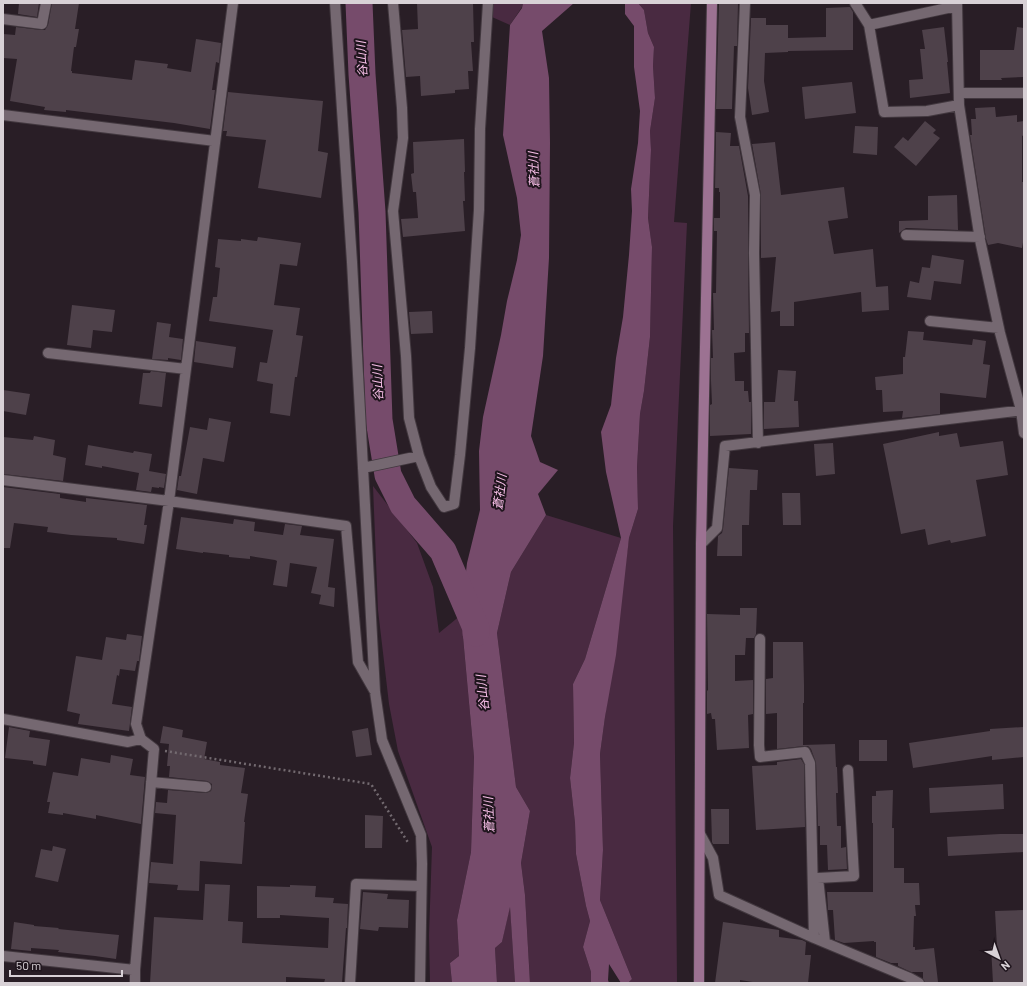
<svg xmlns="http://www.w3.org/2000/svg" width="1027" height="986" viewBox="0 0 1027 986" font-family="Barlow,'Noto Sans JP',sans-serif">
	<style>
		.green { fill: #492a41 }
		.water { fill: #764b6b }
		.lines { fill: none; stroke-linecap: round; stroke-linejoin: round }
		.river { stroke: #764b6b; stroke-width: 27 }
		.building { fill: #4e414a }
		.street-casing { stroke: #42383f; stroke-width: 12 }
		.secondary-casing { stroke: #42383f; stroke-width: 12 }
		.path { stroke: #736a70; stroke-width: 2.5; stroke-dasharray: 2 3; stroke-linecap: butt }
		.street { stroke: #756871; stroke-width: 10 }
		.secondary { stroke: #9c7292; stroke-width: 10 }
		.labels { text-anchor: middle; stroke-width: 4; stroke-linejoin: round; paint-order: stroke }
		.water-label { font-size: 12px; font-style: italic; fill: #fac1ea; stroke: #1f151d }
	</style>
	<rect width="100%" height="100%" fill="#291e26"/>
	<path class="green" d="M493 3H523L522 7 510 25 492 17Z
		M638 3H691L674 222 687 223 673 526 677 983H628L632 979 600 900 603 850 600 754 629 538 638 509 637 467 640 414 644 391 650 337 652 247 648 218 651 150 650 131 655 98 653 66 654 47 648 33 644 10Z
		M373 486 417 543 433 587 439 633 461 615 474 757 471 852 457 920 459 956 450 963 452 983H430L429 935 432 847 398 751 389 704 378 610Z
		M546 515 621 538 585 659 573 684 574 743 570 778 575 823 576 854 586 906 590 921 583 947 591 972V983H530L525 895 521 863 530 811 516 787 497 633 511 572Z
		M510 905 515 983H497L495 948 502 942Z"/>
	<path class="water" d="M523 3H574L542 31 549 78 550 143 549 258 543 356 531 436 540 462 558 470 538 494 546 515 511 572 497 633 516 787 530 811 521 863 525 895 530 983H515L510 907 502 942 495 948 497 983H452L450 963 459 956 457 920 471 852 474 757 461 615 467 563 480 510 479 451 483 417 501 335 507 301 517 260 521 235 517 198 503 135 510 25 522 8Z
		M625 3H638L644 10 648 33 654 47 653 66 655 98 650 131 651 150 648 218 652 247 650 337 644 391 640 414 637 467 638 509 629 538 616 655 605 717 600 754 603 850 600 900 632 979 628 983H621L609 964 608 980 609 983H591V972L583 947 590 921 586 906 576 854 575 823 570 778 574 743 573 684 585 659 621 538 606 472 601 432 611 405 616 358 623 317 629 255 632 211 631 189 638 143 640 111 634 67V26L625 14Z"/>
	<g class="lines">
		<path class="river" d="M359 3 362 74 372 212 379 420 388 475 403 505 443 551 476 628V633"/>
	</g>
	<path class="building" d="M19 3H39L37 17 18 14Z
		M52 3H79L75 29H79L76 47H74L71 71H72V73L132 80 135 60 168 64 167 68 191 72 196 39 221 43 219 63 216 62 212 90H215L210 129 174 123 66 110V112L44 110 45 107 10 101 17 59 3 58V34L15 35 16 27 41 30H45L48 25Z
		M417 3H473L474 42H471L473 71H468L469 89 455 90V93L421 96 420 76 406 77 402 30 418 29Z
		M719 3H738L737 46H734L732 109H716Z
		M850 7 853 12V50L788 51V52L765 53 764 81 769 112 752 115 748 88 751 18H766V25H788V38L826 37V8Z
		M944 27 948 62H947L950 93 910 98 909 80 923 79 920 49H925L922 30Z
		M1017 27 1024 28V77L1001 78 1002 80H980V50H1014Z
		M852 82 856 113 805 119 802 87Z
		M228 92 323 101 318 151 328 153 321 198 258 188 266 140 226 136 227 131H223Z
		M995 107 996 117 1017 115V122L1024 121V135L1022 136V182H1024V237L1022 248 998 243 988 245 986 239 970 135H972L971 119H976L975 108Z
		M925 121 936 130 933 133 940 138 916 166 894 147 903 137 908 141Z
		M855 126 878 127 877 155 853 153Z
		M716 132 731 133 730 146H739L748 196V253L749 333H745V352L734 353 735 381H744V391H748L749 402H751V434L710 436V405L712 404 711 381V358H713L712 330H714L713 293H716L717 231H714V218H720V192H719V188H715Z
		M464 139 465 172H464L465 201H463L465 231 403 237 401 219 418 218 416 192H413L411 174 414 173 413 142Z
		M775 142 781 195 844 187 848 218 828 221 834 254 873 249 876 287 888 286 889 310 862 312 861 292 794 302V326H780V311L771 312 776 257 761 258V195L752 144Z
		M957 195 958 230 906 228 903 230 899 233V221L928 220V196Z
		M258 237 301 243 297 266 280 264 274 305 300 308 296 335 303 336 297 377H295L290 416 270 413 273 384 257 381 260 362 267 363 273 330 209 321 213 297H217L220 268 215 267 218 239 241 241V239L257 241Z
		M932 255 964 260 961 284 934 281 931 300 907 297 910 281 919 283 922 267 930 268Z
		M72 305 115 310 112 332 93 330 91 348 67 345Z
		M432 311 433 333 411 334 409 312Z
		M157 322 171 324 169 337 183 339 181 360 168 358V360L152 359Z
		M908 331 924 332 923 340 972 345 973 339 986 341 983 364 990 365 986 398 940 393V414L902 418 903 411 883 412 882 390H876L875 377 903 374V357H905Z
		M196 341 236 347 233 368 194 362Z
		M778 370 796 371 794 401H798L799 427 764 429V402H775Z
		M151 371 166 373 162 407 139 404 143 373H150Z
		M3 390 30 394 26 415 3 411Z
		M209 418 231 422 224 462 203 458 197 494 177 490 179 476H181L190 427 207 430Z
		M939 432V436L957 433 960 447 1003 441 1008 475 976 480 986 536 951 543 950 540 928 545 925 529 901 534 883 444Z
		M34 436 55 440 53 455 66 458 63 481 3 474V437L33 440Z
		M833 443 835 474 816 476 814 444Z
		M88 445 133 453 134 451 152 454 149 471 166 474 164 488 159 487V488L152 487 151 492 136 490 139 473 102 466V468L85 465Z
		M729 468 758 470 757 490H750L749 525H742V556H717L718 536 722 533 723 529Z
		M3 487 60 494V498L86 502V498L147 505 144 525H147L144 544 117 540V538L71 535 47 532 48 527 14 523 10 548H3Z
		M782 493H800L801 525H783Z
		M181 517 233 524 234 519 255 522 254 531 283 535 285 524 302 526 300 535 334 539 328 587 335 588 334 607 319 604 321 595 311 593 317 567 290 563 287 587 273 585 277 561 275 560 250 556V559L229 557V555L203 552V553L176 549Z
		M740 608H757L756 634 754 638H746L745 655H735V681L753 680V714L748 715 749 748 717 750 715 719H712L711 713 707 714V691L708 690 707 614 740 615Z
		M127 634 142 636 139 661H137L135 671 120 669 119 676 117 675 112 704 132 707 129 731 78 724 80 714 67 711 76 656 102 660 106 637 126 640Z
		M773 642H803L804 685V703H803V745L835 744 836 767H837L838 793H836L837 826H841V848L846 847 847 869 828 870 827 845H820V826H818L816 763 811 749 808 746H804L777 749V713L766 714V679L773 678Z
		M163 726 183 730 182 737 207 742 204 759 220 762V765L245 768 241 793 248 794 244 822H245L242 864 200 861 199 891 177 890 178 885 149 883 151 862 173 864 176 815 155 813 156 802 167 803 168 790 206 793 211 791 212 787V784L207 781 169 777 170 766H167L169 744 160 743Z
		M9 727 30 731 29 737 50 740 46 766 33 764V761L5 758Z
		M1024 727V757L992 760V756L913 768 909 743 990 731V729Z
		M368 728 372 755 356 757 352 731Z
		M859 740H887V761H859Z
		M111 755 133 759 130 775 145 777 141 824 96 815V819L63 813V815L48 813 50 802H47L53 772 78 776 81 758 110 763Z
		M801 759 804 764 805 827 756 830 752 766 777 765V762Z
		M1003 784 1004 809 930 813 929 788Z
		M893 790 892 828H894V868H904V883H919L920 905H915L916 916H914L913 947H915V950L934 948 938 982 925 983 923 979V972H911L898 966V963H891L876 957V942H874V941L844 943 835 940 833 910H828L827 892H873V823H872V796H876V791Z
		M711 809H729V844H713L712 842Z
		M365 815 383 816 382 848H365Z
		M1000 834H1024V852L948 856 947 837Z
		M53 846 66 849 58 882 35 877 41 849 52 851Z
		M205 884 230 885 228 921 243 922 242 943 328 948 329 918 280 915V918H257V886L290 887V885L316 886 315 897 334 898 333 903 348 904 347 928H346L342 983H324L325 979 286 977V983H150L154 917 203 920Z
		M363 892 388 894 387 899 409 900 408 928 379 927 378 931 360 929Z
		M1024 910V970H1023V983H993L991 947H997L995 911Z
		M14 922 34 925V926L59 928 58 929 119 935 116 959 95 956 58 952 59 950 31 948V951L11 949Z
		M723 922 779 930V937L802 940 806 942 805 955H811L808 983H759L740 980V983H715Z"/>
	<g class="lines">
		<g class="street-casing">
			<path id="street" d="M335 3 352 262 375 692 382 740 421 835 422 864 420 983
				M393 3 402 108 403 138 393 211 406 356 409 418 419 456 431 487 444 507 454 504 460 455 470 348 479 210 480 129 488 3
				M745 3 740 117 755 195 754 253 758 443
				M855 3 869 25 884 112 927 111 959 105
				M957 3 959 105 980 240 1000 333 1021 410 1024 433
				M3 19 42 24 46 3
				M869 25 957 6
				M959 93H1024
				M3 115 215 141
				M906 235 980 237
				M930 321 999 328
				M48 353 186 369
				M363 468 419 456
				M3 480 169 501 346 526 358 662 374 690
				M701 544 717 528 725 446 1024 410
				M760 639 759 745 760 757 805 752 810 763 814 938
				M3 719 128 742 141 739
				M151 782 206 787
				M700 834 713 858 719 895 814 938 910 978 919 983
				M825 942 818 878 854 876 848 770
				M3 956 135 970
				M135 983V970L154 749 141 739 136 724 169 501 233 3
				M350 983 356 884 421 886"/>
		</g>
		<g class="secondary-casing">
			<path id="secondary" d="M699 983 701 544 712 3"/>
		</g>
		<path class="path" d="M165 751 371 784 409 844"/>
		<use href="#street" class="street"/>
		<use href="#secondary" class="secondary"/>
	</g>
	<g class="labels">
		<g class="water-label">
			<text transform="translate(362 59) rotate(-93)" y="4">谷山川</text>
			<text transform="translate(534 170) rotate(-92)" y="4">蒼社川</text>
			<text transform="translate(378 383) rotate(-92)" y="4">谷山川</text>
			<text transform="translate(500 492) rotate(-83)" y="4">蒼社川</text>
			<text transform="translate(483 693) rotate(-96)" y="4">谷山川</text>
			<text transform="translate(489 815) rotate(-92)" y="4">蒼社川</text>
		</g>
	</g>
	<rect width="1027" height="986" fill="none" stroke="#d8d1d6" stroke-width="8"/>
	<g transform="translate(999 958) rotate(139)" stroke="#1f151d" stroke-width="3" paint-order="stroke">
	<path d="M0-3L7 15L0 10L-7 15Z" fill="#d8d1d6"/>
	<text y="-6" font-size="11" font-weight="bold" text-anchor="middle" fill="#d8d1d6">N</text>
	</g>
	<path d="M10 970v6h112v-6" fill="none" stroke="#d8d1d6" stroke-width="2"/>
	<text x="16" y="970" font-size="12" fill="#d8d1d6" stroke="#1f151d" stroke-width="3" paint-order="stroke">50 m</text>
</svg>
